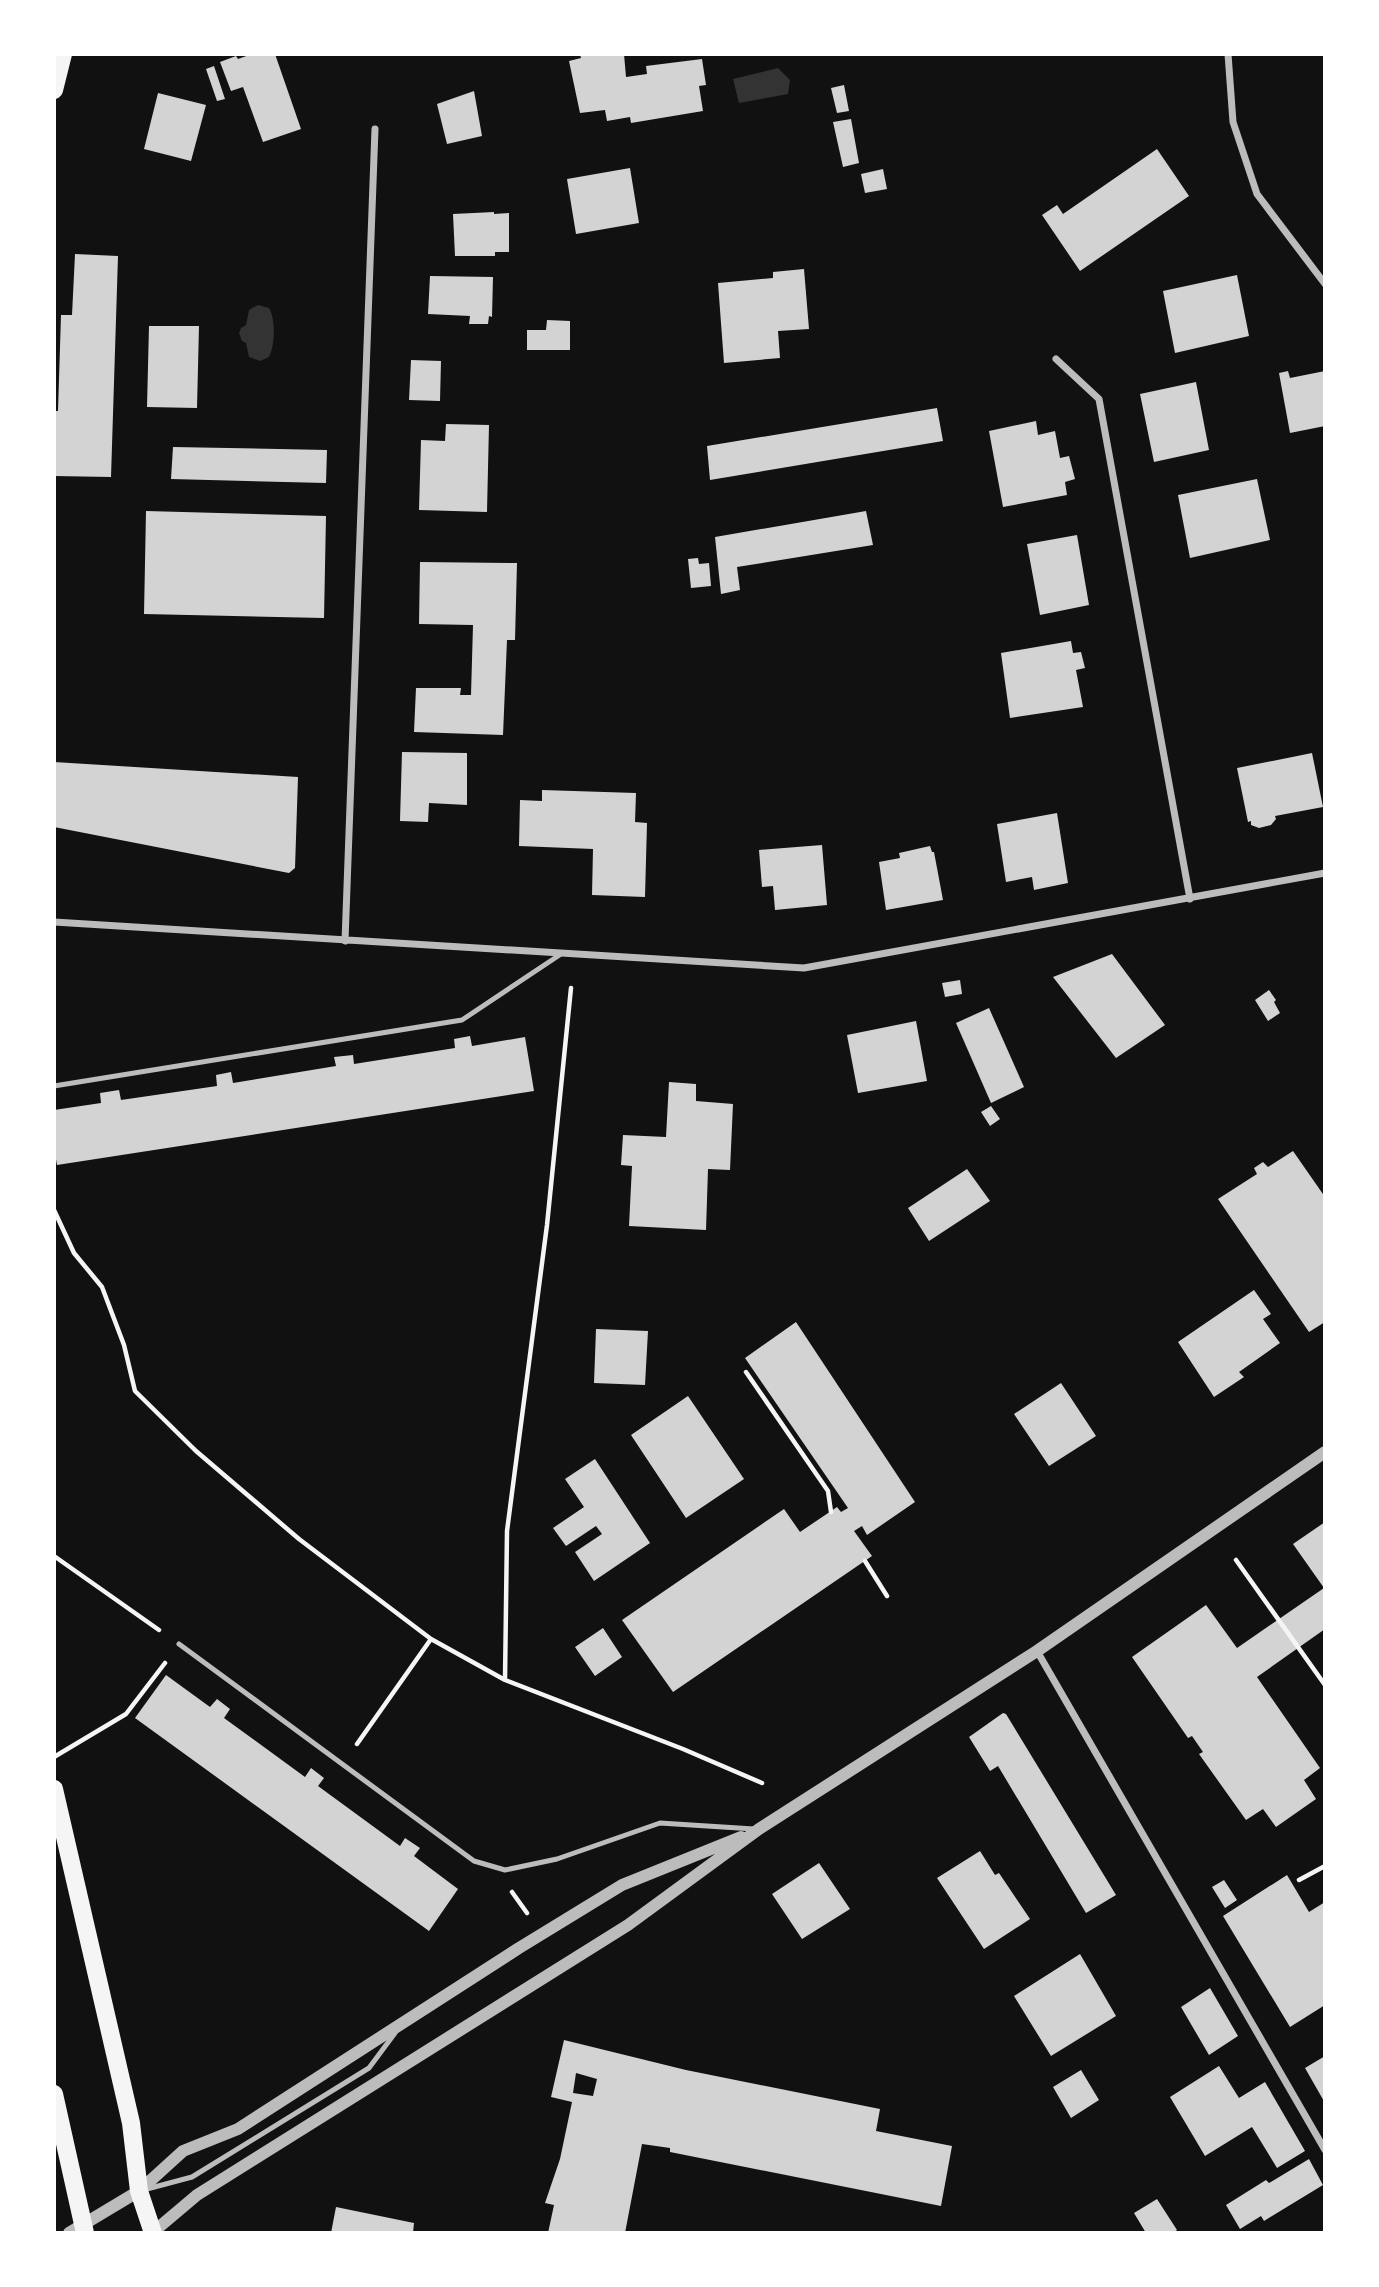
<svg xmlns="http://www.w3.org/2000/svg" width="1379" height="2287" viewBox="0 0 1379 2287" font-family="'Fira Sans',sans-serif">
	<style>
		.water { fill: #333 }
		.building { fill: #d3d3d3; fill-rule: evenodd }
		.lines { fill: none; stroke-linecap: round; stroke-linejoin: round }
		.path { stroke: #f5f5f5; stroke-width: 4.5 }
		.service { stroke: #bcbcbc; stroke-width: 5 }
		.minor { stroke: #bcbcbc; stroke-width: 7 }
		.tertiary { stroke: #bcbcbc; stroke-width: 12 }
		.primary { stroke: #f5f5f5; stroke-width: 18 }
	</style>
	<rect width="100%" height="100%" fill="#111"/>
	<path class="water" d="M778 68 790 80 788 94 739 103 733 79Z
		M258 305 269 308C276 320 275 345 269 357L260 361 249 357 246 343 242 341 239 333 241 328 246 325 249 310Z"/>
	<path class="building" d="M252 54H275L301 129 263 142 243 87 231 91 220 62 236 56 238 59Z
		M580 54H624L626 77 647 74 646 66 702 59 706 85 699 86 703 111 631 123 630 117 607 121 605 110 580 113 569 61 581 58Z
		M214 66 225 99 217 101 206 69Z
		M844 85 849 111 837 113 831 88Z
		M474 91 482 136 447 144 437 104Z
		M158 93 206 105 191 161 144 149Z
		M851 119 859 163 843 167 833 122Z
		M1157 149 1189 196 1080 271 1042 215 1057 205 1063 214Z
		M630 168 639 223 576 234 567 179Z
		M883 169 887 189 865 193 861 174Z
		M494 212V214L509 213V252H495V256H455L453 214Z
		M75 254 118 256 111 477 54 476V411H58L61 315H72Z
		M804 269 809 329 778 331 780 358 724 363 718 283 773 278V272Z
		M1237 275 1249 336 1175 353 1163 291Z
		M430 276 493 277 492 317 489 316 488 324H469L470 316 428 314Z
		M547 320 570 321V350H527V330H546Z
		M149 326H199L197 408 147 407Z
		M411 360 441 361 440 401 409 400Z
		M1288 371 1290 378 1325 371V426L1290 433 1279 373Z
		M1196 382 1209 450 1154 462 1140 394Z
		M937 408 943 441 710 480 707 446Z
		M1036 421 1038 435 1055 431 1060 458 1069 456 1075 479 1065 482 1067 495 1003 507 989 431Z
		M446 424 489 425 487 512 419 510 421 440 445 441Z
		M173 447 327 450 326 483 171 479Z
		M1257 479 1270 540 1190 558 1178 495Z
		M146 511 326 516 324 618 144 614Z
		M866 511 873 545 737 567 740 590 721 594 715 537Z
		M1077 535 1089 605 1040 615 1027 544Z
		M698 558 699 564 709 563 711 586 691 588 688 559Z
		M420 562 517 563 515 640H507L503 735 414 732 416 688H461L460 695H471L473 625 419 624Z
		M1071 641 1073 653 1081 652 1085 668 1076 670 1083 707 1010 718 1001 653Z
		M402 752 467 753V805L429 803 428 822 400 821Z
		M1312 753 1323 807 1275 816 1276 819 1271 825 1259 828 1251 825V821L1248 822 1237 768Z
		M54 762 298 777 295 868 289 873 54 827Z
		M542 790 636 793 635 822 647 823 645 897 592 895 593 849 519 846 520 800 542 801Z
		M1057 813 1068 883 1034 890 1032 877 1006 882 997 824Z
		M822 845 827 905 775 910 773 886 762 887 759 850Z
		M930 846 932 852H934L943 900 886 910 879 862 900 858 899 853Z
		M1112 954 1165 1025 1116 1058 1053 977Z
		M960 980 962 994 945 997 942 983Z
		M1269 990 1276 1000 1274 1002 1280 1013 1268 1021 1255 1000Z
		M989 1008 1024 1087 991 1103 956 1023Z
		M916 1021 927 1081 858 1093 847 1035Z
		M470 1036 472 1046 525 1037 534 1091 57 1165 54 1148V1110L101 1103 100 1093 119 1090 121 1100 217 1086 216 1075 231 1072 233 1083 336 1066 334 1057 353 1055 354 1064 455 1048 454 1039Z
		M669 1082 696 1084V1101L733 1104 730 1170 708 1169 706 1230 629 1226 632 1166 621 1165 623 1135 666 1137Z
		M991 1106 1000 1119 990 1126 981 1112Z
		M1293 1151 1325 1197V1322L1309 1332 1218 1199 1257 1174 1254 1168 1263 1162 1268 1167Z
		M967 1169 990 1201 929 1241 908 1208Z
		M1254 1290 1271 1314 1263 1319 1280 1343 1239 1372 1244 1377 1214 1397 1178 1342Z
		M796 1322 915 1502 867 1535 862 1526 854 1531 872 1556 673 1692 622 1620 784 1509 800 1532 837 1507 841 1512 848 1508 745 1358Z
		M596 1329 648 1331 645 1385 594 1383Z
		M1061 1383 1096 1436 1049 1466 1014 1414Z
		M688 1396 744 1479 686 1518 631 1435Z
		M595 1459 650 1543 594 1581 575 1552 602 1534 596 1526 566 1546 553 1528 584 1507 565 1479Z
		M1325 1522V1629L1257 1677 1320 1768 1304 1780 1316 1799 1276 1827 1263 1809 1246 1820 1199 1754 1203 1752 1192 1736 1188 1738 1132 1657 1206 1605 1237 1648 1324 1588 1293 1544Z
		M603 1628 622 1657 595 1676 575 1647Z
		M166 1675 210 1707 217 1699 230 1709 224 1718 305 1777 311 1768 324 1778 318 1786 400 1846 405 1838 420 1848 414 1856 458 1889 429 1931 135 1718Z
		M1003 1713 1006 1714 1116 1895 1086 1913 998 1766 990 1771 969 1737Z
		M980 1851 995 1875 999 1873 1030 1919 984 1949 937 1878Z
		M819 1863 850 1909 802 1939 772 1894Z
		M1287 1875 1309 1912 1325 1902V2005L1290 2027 1223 1916Z
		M1224 1880 1237 1900 1225 1908 1212 1887Z
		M1080 1954 1116 2016 1051 2056 1014 1996Z
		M1210 1988 1238 2036 1209 2055 1181 2007Z
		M564 2040 686 2070 880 2109 876 2131 952 2146 941 2206 670 2152V2148L642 2144 625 2233H548L554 2205 545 2203 560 2159 572 2102 551 2097ZM576 2073 597 2079 593 2096 573 2093Z
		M1325 2056V2103L1305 2068Z
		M1219 2066 1239 2098 1265 2082 1305 2151 1277 2168 1252 2127 1205 2156 1170 2097Z
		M1081 2070 1099 2100 1071 2118 1053 2087Z
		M1309 2159 1323 2185 1264 2221 1261 2216 1240 2229 1226 2205 1266 2180 1269 2183Z
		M1157 2199 1177 2230 1173 2233H1146L1134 2213Z
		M336 2207 414 2223 413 2233H331Z"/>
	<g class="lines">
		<path class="path" d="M54 1210 74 1253 102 1287 124 1345 135 1391 196 1451 299 1539 431 1639
			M746 1372 828 1491 831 1512
			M54 1556 159 1630
			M1236 1560 1325 1685
			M865 1561 887 1596
			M505 1680 507 1531 547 1225 571 988
			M357 1744 431 1639 505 1680 683 1749 762 1783
			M54 1757 126 1714 165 1663
			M1299 1880 1325 1866
			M512 1892 527 1913"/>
		<path class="service" d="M54 1086 462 1020 561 954
			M179 1644 474 1861 505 1870 557 1859 660 1823 754 1829
			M147 2189 192 2177 369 2068 395 2033"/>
		<path class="minor" d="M1228 54 1233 122 1257 194 1325 284
			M1056 359 1099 399 1190 899
			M54 922 804 968 1325 873
			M345 941 375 129
			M1037 1651 1325 2150"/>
		<path class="tertiary" d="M69 2233 139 2191 183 2151 238 2129 519 1948 622 1885 741 1837
			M152 2233 197 2195 628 1925 759 1829 1037 1651 1325 1452"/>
		<path class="primary" d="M54 90 63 54
			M54 1789 131 2123 139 2191 153 2233
			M54 2094 85 2233"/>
	</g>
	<rect width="1379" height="2287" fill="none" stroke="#ffffff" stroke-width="112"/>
</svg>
